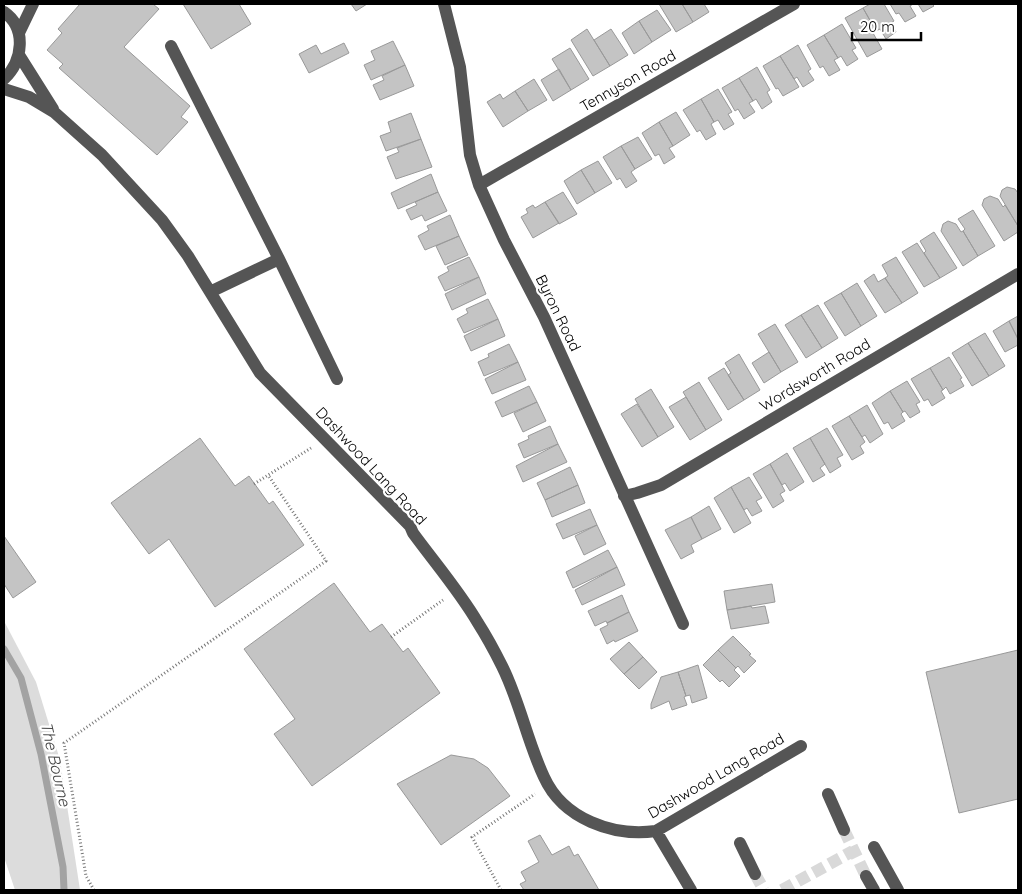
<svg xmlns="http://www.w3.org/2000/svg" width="1022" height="894" viewBox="0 0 1022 894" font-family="Quicksand,sans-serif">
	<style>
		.green { fill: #dcdcdc }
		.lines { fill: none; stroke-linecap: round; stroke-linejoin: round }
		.stream { stroke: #a3a3a3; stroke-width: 7 }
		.building { fill: #c4c4c4; stroke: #999 }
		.minor-tunnel { stroke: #d9d9d9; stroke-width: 12; stroke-dasharray: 12 6; stroke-linecap: butt }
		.path { stroke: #777; stroke-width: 3; stroke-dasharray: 1 2.5; stroke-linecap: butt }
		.minor { stroke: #555; stroke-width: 12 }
		.labels { text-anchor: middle; stroke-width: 4.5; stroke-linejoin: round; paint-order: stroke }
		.street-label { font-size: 15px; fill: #000; stroke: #fff }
		.water-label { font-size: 16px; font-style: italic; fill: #444; stroke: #fff }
	</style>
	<rect width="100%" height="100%" fill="#fff"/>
	<path class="green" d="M4 621 36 682 60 760 80 890H15L4 857Z"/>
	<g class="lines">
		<path class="stream" d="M4 649 21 678 41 754 63 867 64 890"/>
	</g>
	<path class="building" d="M80 4H153L159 9 124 47 190 106 181 117 188 122 157 155 59 68 63 64 47 50 62 33 58 29Z
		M183 4H239L251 24 211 49Z
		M351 4H367L356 11Z
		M659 4H682L693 22 676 32Z
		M682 4H704L709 12 693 22Z
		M870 4H884L894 21 891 23 896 32 886 39 880 29 876 31 863 8Z
		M890 4H913L910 6 916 16 905 22 899 13 896 14Z
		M918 4H932L934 6 923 12Z
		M863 8 876 31 873 33 882 49 867 57 845 18Z
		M657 10 671 30 652 42 639 21Z
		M639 21 652 42 634 54 622 33Z
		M842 24 856 48 852 50 858 59 847 66 841 56 838 58 824 35Z
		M587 29 610 66 593 76 571 40Z
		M611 29 628 55 610 66 594 40Z
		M824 35 838 58 834 60 840 70 829 76 823 66 820 68 807 45Z
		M393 41 405 65 371 80 364 65 375 60 371 51Z
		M344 43 349 53 309 73 299 54 316 45 321 54Z
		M798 45 811 69 808 71 814 80 803 87 797 77 794 79 780 56Z
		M570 48 589 79 571 90 552 59Z
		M780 56 799 87 783 96 778 88 776 89 763 66Z
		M405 65 414 86 380 100 373 85 384 80 382 76Z
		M757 67 770 90 767 92 772 102 762 109 756 99 753 101 739 78Z
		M559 69 571 90 553 101 541 80Z
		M739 78 753 101 749 103 755 112 744 119 738 109 735 111 722 88Z
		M534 79 547 100 528 111 515 91Z
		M718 89 732 112 728 114 734 124 724 130 718 120 714 122 701 99Z
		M515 91 528 111 503 127 487 102 500 94 503 99Z
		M701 99 714 122 711 124 716 134 706 140 700 130 697 132 683 110Z
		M676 112 690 135 673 146 659 122Z
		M411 113 421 139 386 151 380 136 391 132 388 122Z
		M659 122 673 146 669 148 675 157 664 164 659 154 655 156 642 133Z
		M638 137 652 159 635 169 621 146Z
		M421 139 432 167 396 179 387 157 399 152 397 148Z
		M621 146 635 169 631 172 637 181 626 188 620 178 617 180 603 157Z
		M598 161 612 183 595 193 581 170Z
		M581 170 595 193 577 204 564 181Z
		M431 174 438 192 398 209 391 193Z
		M1007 187 1015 189 1018 193V226L1000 196 1002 190Z
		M438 192 447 211 425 221 422 215 411 220 406 210 417 205 415 202Z
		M563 192 577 214 559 224 545 202Z
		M990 196 998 199 1003 207 1005 205 1018 226V232L1004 241 982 205 984 199Z
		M545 202 559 223 533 238 521 217 528 213 526 209 533 205 535 208Z
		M973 210 995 246 978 256 963 231 965 229 958 219Z
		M450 215 459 236 425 250 418 236 429 230 427 226Z
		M948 221 956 224 961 232 963 231 978 256 963 266 941 231 943 224Z
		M934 232 957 268 940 278 924 253 926 251 920 241Z
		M459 236 468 255 445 265 436 246Z
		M917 243 940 278 924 287 902 252Z
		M469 257 479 277 445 291 438 277 449 271 447 267Z
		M896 257 918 293 902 303 885 278 888 276 882 265Z
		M874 274 878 282 885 278 902 303 885 313 864 281Z
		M479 277 486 294 452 310 445 294Z
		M857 283 877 316 861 326 841 293Z
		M841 293 861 326 845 336 824 303Z
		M488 299 498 319 464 333 457 319 468 313 466 309Z
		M818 305 838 338 822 348 801 315Z
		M801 315 822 348 806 358 785 325Z
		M1018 316V339L1009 321Z
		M498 319 505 336 471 351 464 336Z
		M1009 321 1018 339V345L1005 352 993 331Z
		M775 324 798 362 781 372 758 334Z
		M985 333 1005 366 989 376 968 343Z
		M968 343 989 376 972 386 952 353Z
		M509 344 518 362 484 376 478 362 489 357 488 354Z
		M769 352 781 372 764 383 752 363Z
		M739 354 760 390 744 400 728 375 731 373 725 363Z
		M949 357 962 378 960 379 964 386 950 394 946 387 943 390 930 368Z
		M518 362 526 380 492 394 485 379Z
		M724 368 744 400 728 410 708 378Z
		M930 368 943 390 941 391 945 398 932 406 928 399 924 401 911 379Z
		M907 381 920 402 916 404 920 412 910 418 905 411 903 412 890 391Z
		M699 382 722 420 706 430 683 392Z
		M529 386 537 402 502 417 495 402Z
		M651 389 674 427 658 437 635 399Z
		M890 391 903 412 901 414 905 421 892 429 888 422 884 424 872 403Z
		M686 397 706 430 690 440 669 407Z
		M537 402 546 421 523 432 514 413Z
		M637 404 658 437 642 447 621 414Z
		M867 405 883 434 870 443 865 435 862 437 849 416Z
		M849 416 865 442 860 446 864 453 852 460 832 426Z
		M550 426 558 444 524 458 518 444 529 439 528 436Z
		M827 428 843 455 837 458 841 466 830 473 810 438Z
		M200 438 235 486 249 476 269 504 273 501 304 545 215 607 169 539 149 554 111 503Z
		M810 438 825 464 820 468 825 475 813 482 793 448Z
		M558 444 567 462 523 482 516 466Z
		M787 453 804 482 790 491 785 483 782 485 770 464Z
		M770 464 785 491 780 494 784 501 773 508 753 474Z
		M570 467 578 485 545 500 537 483Z
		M749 477 762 498 756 501 762 511 752 516 747 508 744 510 731 487Z
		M578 485 585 503 552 517 545 500Z
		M731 487 751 523 734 533 714 498Z
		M709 506 721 529 702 539 691 517Z
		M590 509 597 525 563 539 556 524Z
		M691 517 702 539 691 545 694 552 681 559 665 530Z
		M597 525 606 544 584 555 575 536Z
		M4 536 36 582 13 598 4 584Z
		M608 550 617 567 573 588 566 572Z
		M617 567 625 585 582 605 575 590Z
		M334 583 370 632 382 624 403 652 408 648 440 693 312 786 274 734 295 719 244 649Z
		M772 584 775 602 727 610 724 591Z
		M622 595 629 612 607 623 606 621 595 626 588 611Z
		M751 606 752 608 765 606 769 623 731 629 727 610Z
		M629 612 638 631 615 642 614 640 607 644 600 629 608 625 607 623Z
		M733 636 751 654 749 655 756 661 744 673 738 666 736 668 718 650Z
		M629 642 643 657 624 674 610 659Z
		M718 650 736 668 734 670 740 676 729 687 722 680 720 682 703 665Z
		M1018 650V799L959 813 926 672Z
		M643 657 657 672 639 689 624 674Z
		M698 665 707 698 692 703 690 695 686 696 678 672Z
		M678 672 686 696 684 697 687 705 672 710 669 701 651 709V704L661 677Z
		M451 755 474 759 488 768 510 796 441 845 397 784Z
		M540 835 552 855 569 846 574 856 578 854 599 890H524L520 884 526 881 521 872 539 862 528 841Z"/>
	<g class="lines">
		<path class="minor-tunnel" d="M844 830 866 876
			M755 874 764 890
			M782 890 853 851"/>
		<path class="path" d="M254 484 311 448
			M391 637 443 600
			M94 890 86 876 64 743 326 561 268 475
			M501 890 472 837 535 794"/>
		<path class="minor" d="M444 4 460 67 470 155 479 185 504 240 544 317 683 624
			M4 12C27 28 23 61 4 79
			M19 33 33 4
			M171 46 279 259 337 379
			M19 55 53 109
			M4 89 29 97 54 112 102 155 162 220 188 256 260 373 410 526 413 533C435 563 460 592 478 623 487 637 495 652 502 666 520 702 527 741 544 777 563 819 613 837 656 831L801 746
			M479 185 794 4
			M210 292 279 259
			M624 496 637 493 661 485 1018 274
			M828 794 844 830
			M656 831 691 890
			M740 843 755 874
			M874 847 898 890
			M866 876 874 890"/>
	</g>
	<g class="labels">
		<g class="street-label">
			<text transform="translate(628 81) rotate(-30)" y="5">Tennyson Road</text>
			<text transform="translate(558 313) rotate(64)" y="5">Byron Road</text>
			<text transform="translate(815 375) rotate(-31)" y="5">Wordsworth Road</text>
			<text transform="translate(371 466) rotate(47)" y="5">Dashwood Lang Road</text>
			<text transform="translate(716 776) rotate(-30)" y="5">Dashwood Lang Road</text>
		</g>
		<g class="water-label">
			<text transform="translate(56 764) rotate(77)" y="6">The Bourne</text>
		</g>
	</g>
	<rect width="1022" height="894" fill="none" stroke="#000000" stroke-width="10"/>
	<path d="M852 32v8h69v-8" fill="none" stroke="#000000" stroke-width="2.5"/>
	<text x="860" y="32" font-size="15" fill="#000000" stroke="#ffffff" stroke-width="4" paint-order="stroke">20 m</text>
</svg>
